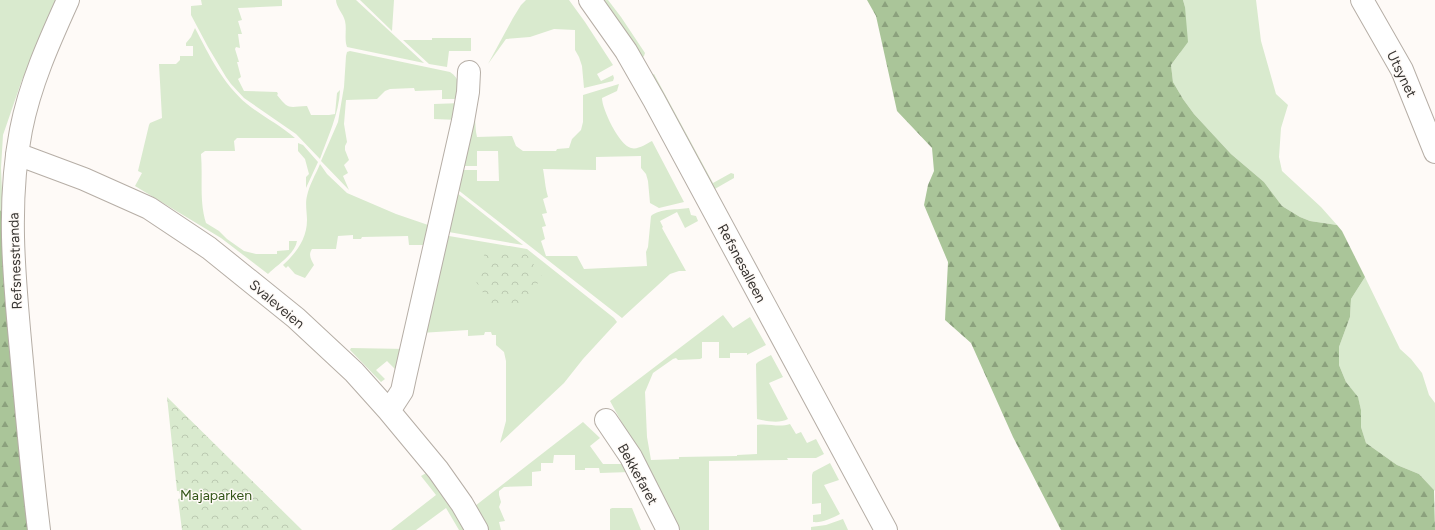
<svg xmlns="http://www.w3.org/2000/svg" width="1435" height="530" viewBox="0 0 1435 530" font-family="Figtree,sans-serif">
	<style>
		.grass { fill: #d9eace }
		.forest { fill: url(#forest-firs) }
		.park { fill: url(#park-crowns) }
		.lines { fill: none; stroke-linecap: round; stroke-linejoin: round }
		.street-casing { stroke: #b6aea6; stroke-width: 24 }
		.secondary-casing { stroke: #b6aea6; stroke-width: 24 }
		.street { stroke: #fff; stroke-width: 22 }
		.secondary { stroke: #fff; stroke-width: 22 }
		.labels { text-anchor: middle; stroke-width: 3; stroke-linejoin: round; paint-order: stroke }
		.street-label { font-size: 14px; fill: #373431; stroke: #fefaf7 }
		.park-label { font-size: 14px; fill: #345619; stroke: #fefaf7 }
	</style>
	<defs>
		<pattern id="forest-firs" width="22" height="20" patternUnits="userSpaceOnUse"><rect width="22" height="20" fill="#aac599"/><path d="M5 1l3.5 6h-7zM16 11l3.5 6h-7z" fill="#8ba17d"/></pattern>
		<pattern id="park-crowns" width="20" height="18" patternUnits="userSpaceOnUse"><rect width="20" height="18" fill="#d9eace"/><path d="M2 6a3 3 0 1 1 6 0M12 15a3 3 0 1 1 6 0" fill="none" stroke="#bbc9b1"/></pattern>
	</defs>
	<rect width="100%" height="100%" fill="#fefaf7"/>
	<path class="grass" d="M0 0H58L22 80 3 135 1 168 3 213 0 210Z
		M201 0H282V6L238 8 242 20 238 21 242 34H238L240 48 236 47 235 49 239 62H237L241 77 238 79 244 91 277 92 278 94 277 95C289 110 288 107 307 106L311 115H329L335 114 337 93 340 90C339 114 328 136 320 159L296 134 244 98 231 84 226 77 208 47 191 15V6L202 5Z
		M336 0H356L424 63 347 47C344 39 347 29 345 21 343 13 336 7 336 0Z
		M360 0H394L392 31Z
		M526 0H569L585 22 613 65 597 74 601 81 613 75 614 78 613 81 584 88 582 66 579 57 575 50V30L554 29 530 37 506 39 488 64 513 18 521 5Z
		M602 0H608L621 17 645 53 644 56 643 57H640Z
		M1183 0H1256L1261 41 1276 94 1288 105 1281 128 1279 157 1282 171 1321 207 1337 225 1310 221 1300 217 1282 206 1264 182 1231 154 1194 114 1183 99 1173 82 1171 65 1180 53 1185 7Z
		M195 28C209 55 223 84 247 104 262 116 280 125 295 138H237L234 141 235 151H205L201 154C203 178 199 201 206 223L219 231 227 239 244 251 256 254H277V251L289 250V241H297C295 254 277 265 268 274L221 238 135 186 142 173 138 171 149 125 150 123 162 118 159 64H176L180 60V56H193V46H186V43L191 37Z
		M432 38H471V51H449L447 67 429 64 403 40H432Z
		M350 51 450 72C460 78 460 88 461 99H442V90L415 91 414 88 390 89 385 91 377 99 346 100 344 124 347 142 345 146V150L349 160 344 165 348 173 343 176 349 190 321 161 338 122 344 87 346 56 347 52Z
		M654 74 713 183 731 173 734 174V178L713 190 652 75Z
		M619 84 617 91 602 98C602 109 619 145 631 148 638 150 646 144 652 141L684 202 659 208 650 203 648 181 646 174 641 168V156L596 157V170L543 169C545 179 545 187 548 197L543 199 547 213 542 214 546 226 542 227 545 239 541 241 546 256H577L584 269 647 266 646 252 648 247 651 216C660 208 678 210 689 208L691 215 696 216 698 221 685 228 677 212 660 221 663 227 662 228 686 271H679L670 274 622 318 453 186 457 170H477V181H499L498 151H477V166H458L474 106 476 132 477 137 512 136 516 146 523 151H556L557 149 569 148 572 139 581 130 583 122V95Z
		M462 103 458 120 434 119V104Z
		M298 143 303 145 318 162 306 188V177L309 174 305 159 298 151Z
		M320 164 327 174 347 193 396 214 434 227 429 245H409L408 236 362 237 361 239H353V235L338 236 336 249H312C308 255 311 259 314 265L305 278 295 274 288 266 286 268 283 265C296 253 307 239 307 220 307 213 305 203 307 196 309 185 316 174 320 164Z
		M452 189 523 245 443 231Z
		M443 235 527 249 614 318 617 322 583 359 564 383 500 443 506 421V361L504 352 496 345V335H492L491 332H485L484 335 468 336V330L420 333Z
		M1365 277 1400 349 1411 359 1422 373 1429 395 1435 403V491L1419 474 1397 465 1366 443 1361 427V410L1358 398 1346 382 1339 365V347L1350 317 1351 299Z
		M723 315 733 328 750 317 766 345 747 355V353H730V358H719V342H702V358L700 359 678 360 676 358 673 359 653 373 645 392 647 437 651 460 679 459V457L737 456V455L757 454V425C768 423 779 428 790 424L796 434 801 432 807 443 816 439 824 454 816 458H787L788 460 709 461V530H678L651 476 610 401Z
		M351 348 407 349 399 373 387 361 376 370 385 379 381 382 350 350Z
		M771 355 783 377 769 383 788 419C779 424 766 421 757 419L756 364 758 362Z
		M583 422 600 438 590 446 603 464H624L630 472 600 473 599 468H585V470H575V455H554L553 463H541V471L532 472V486L504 487 499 491V495L501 502 499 507 505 521 499 522 501 530H488L475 506Z
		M830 463 839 480 824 485 840 514C830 519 822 523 813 522V515L821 514V503L812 504V475L813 472Z
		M428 472 465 530H459L446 508 416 530H391L436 495 421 476Z
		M612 508H632L641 530H610V509Z
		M843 519 848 530H811V527L826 525Z"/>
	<path class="forest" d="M867 0H1183L1185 7 1188 42 1171 65 1173 82 1183 99 1194 114 1231 154 1264 182 1282 206 1300 217 1310 221 1337 225 1342 231 1365 277 1351 299 1350 317 1339 347V365L1346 382 1358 397 1361 410V427L1366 443 1397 465 1419 474 1434 490 1435 530H1061L1013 437 971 343 945 320 948 262 924 205 928 185 934 171 932 148 897 111 876 16Z
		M0 210 3 213 30 530H0Z"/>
	<path class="park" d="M486 250 524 251 542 276 524 306 492 307 475 280Z
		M167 397 302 530H182L178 499 181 498 179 491H177Z"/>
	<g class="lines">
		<g class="street-casing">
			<path id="street" d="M1362 0 1402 70 1435 152
				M17 154 84 179 149 208 209 248 296 318 354 372 389 411 438 470 462 504 477 530
				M389 411 402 391 405 377 463 121 468 92 469 72
				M606 420 631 457 668 530
				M39 530C32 474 27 418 22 362 15 285 6 207 21 130 30 84 49 42 68 0"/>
		</g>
		<g class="secondary-casing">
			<path id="secondary" d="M590 0 626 51 654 100 886 530"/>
		</g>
		<use href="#street" class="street"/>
		<use href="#secondary" class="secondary"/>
	</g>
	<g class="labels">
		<g class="street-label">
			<text transform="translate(1402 74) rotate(64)" y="5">Utsynet</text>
			<text transform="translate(15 261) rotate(-92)" y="5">Refsnesstranda</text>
			<text transform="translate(742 263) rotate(62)" y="5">Refsnesalleen</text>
			<text transform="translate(277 304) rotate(40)" y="5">Svaleveien</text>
			<text transform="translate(638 474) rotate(61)" y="5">Bekkefaret</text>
		</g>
		<g class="park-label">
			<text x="216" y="500">Majaparken</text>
		</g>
	</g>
</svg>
